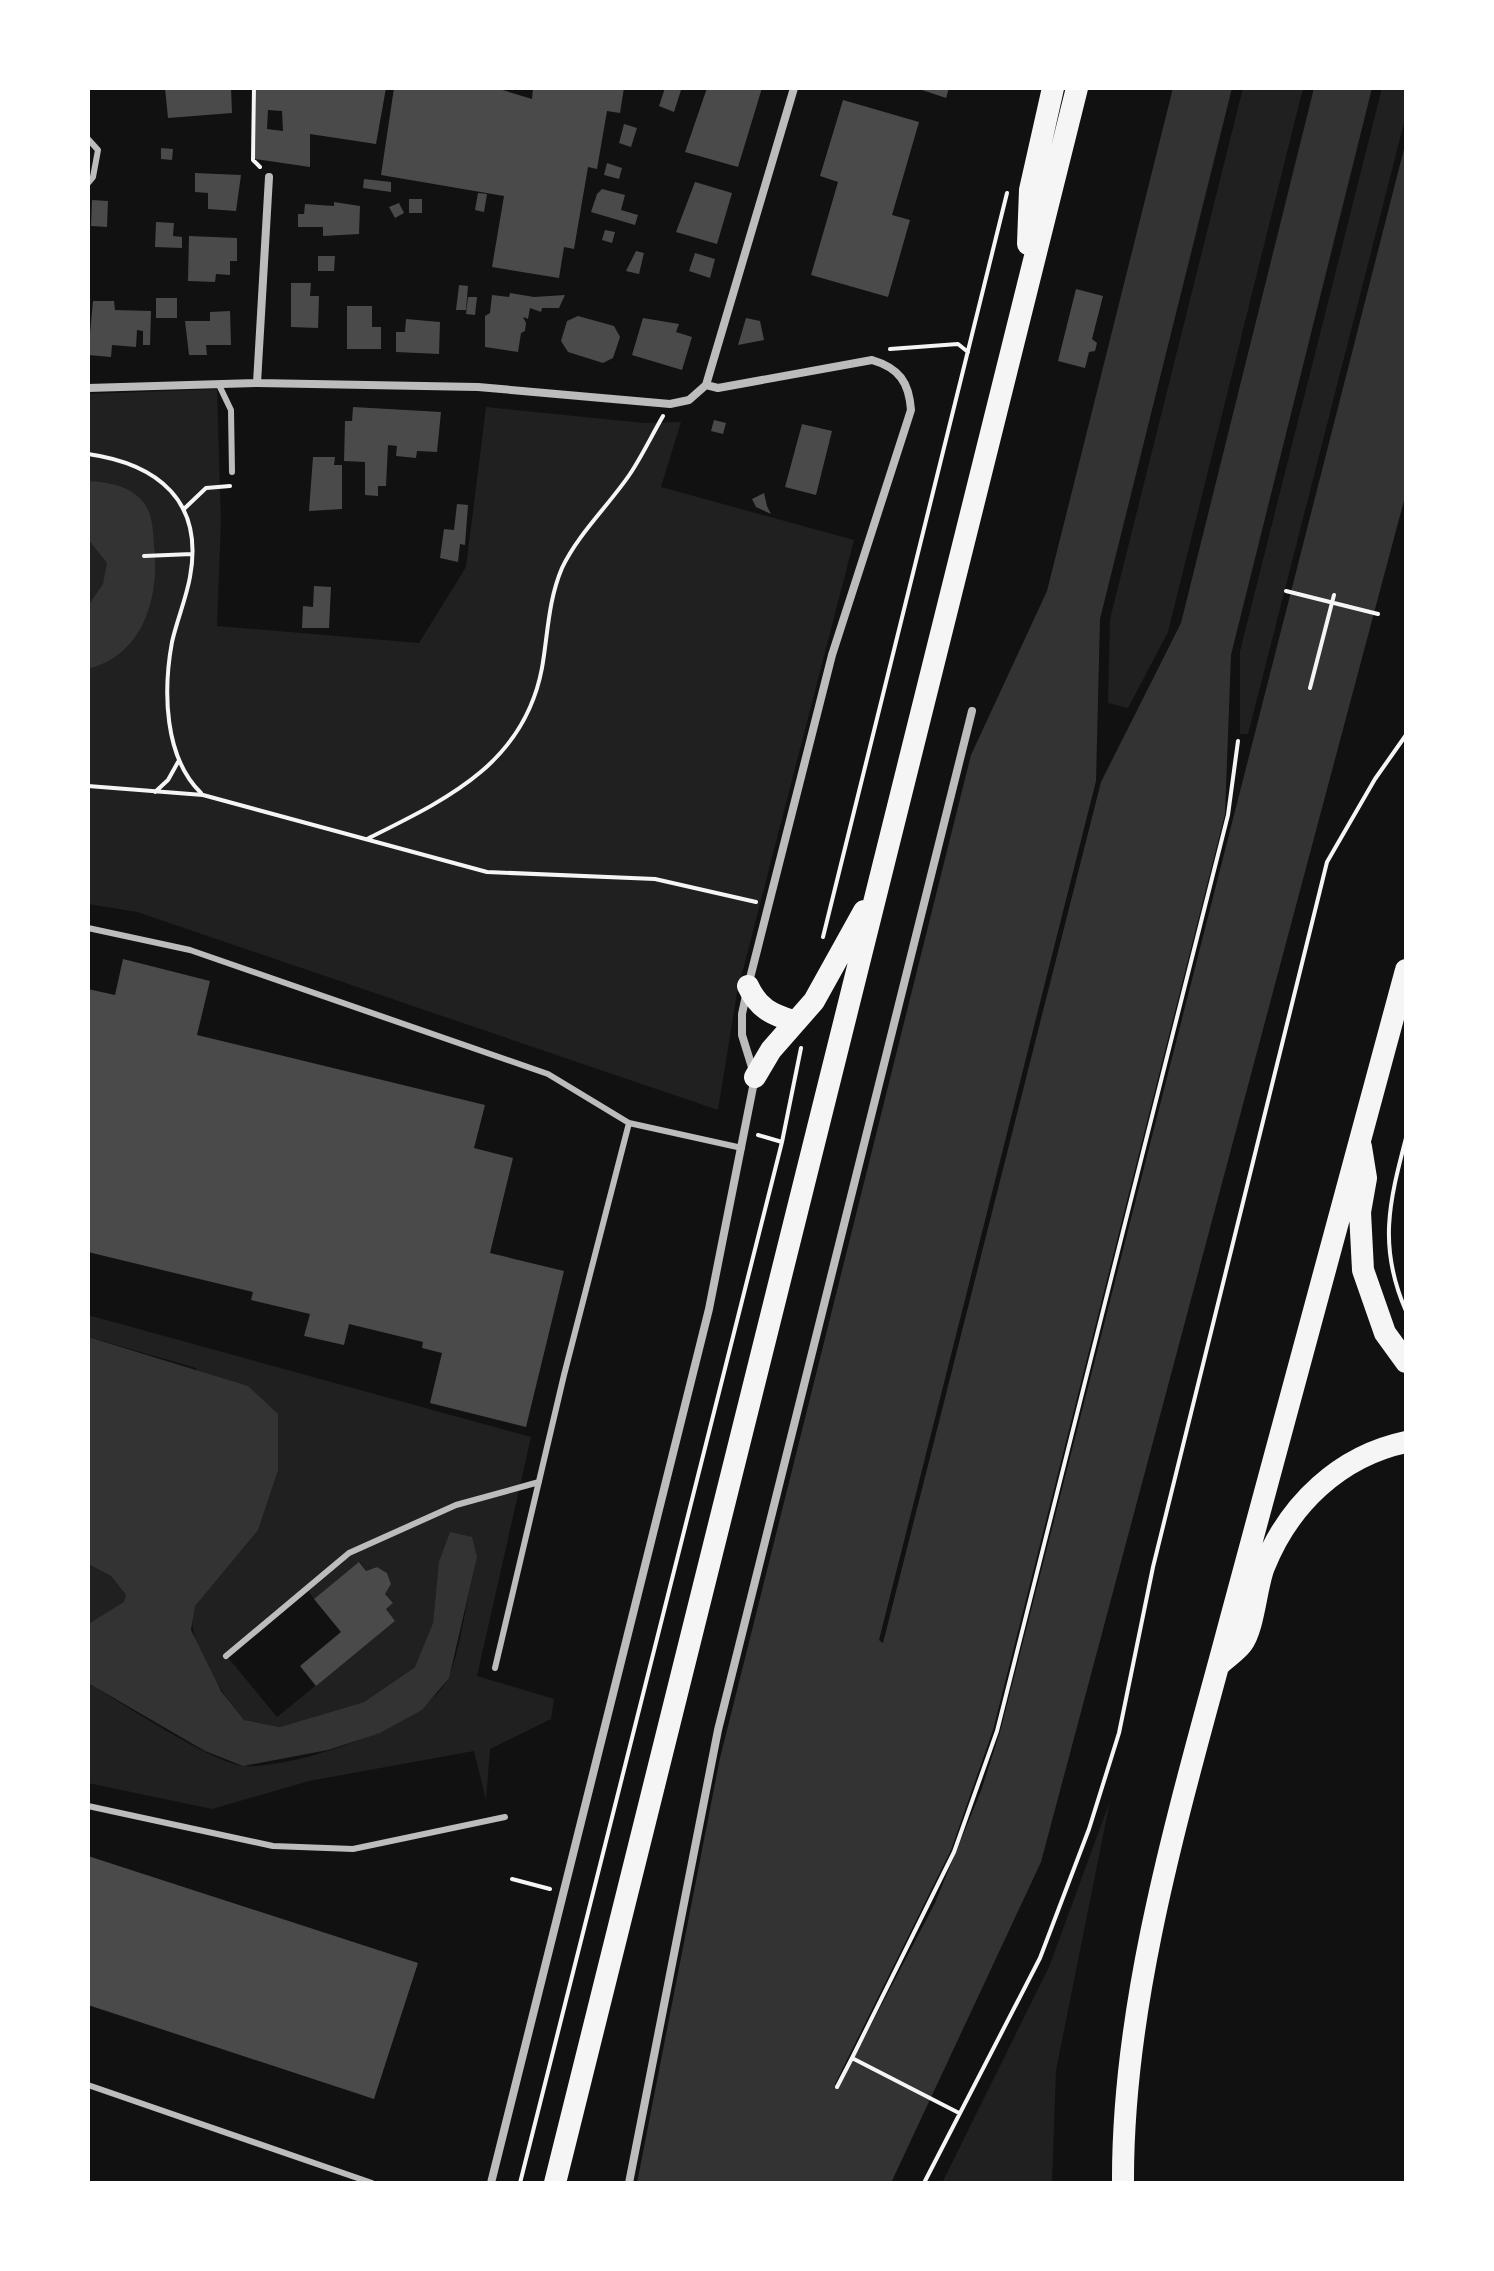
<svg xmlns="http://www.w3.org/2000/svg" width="1494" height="2271" viewBox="0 0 1494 2271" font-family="Montserrat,sans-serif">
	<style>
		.green { fill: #202020; fill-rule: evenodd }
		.water { fill: #333 }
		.building { fill: #4a4a4a; fill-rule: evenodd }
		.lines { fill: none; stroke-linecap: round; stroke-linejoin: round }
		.path { stroke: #f5f5f5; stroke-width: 4 }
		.service { stroke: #bcbcbc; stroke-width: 6 }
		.minor { stroke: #bcbcbc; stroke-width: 8 }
		.trunk { stroke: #f5f5f5; stroke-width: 22 }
	</style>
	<rect width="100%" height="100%" fill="#111"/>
	<path class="green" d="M1243 88H1303L1168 632 1128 708 1108 703 1110 619Z
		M1382 88H1406V115L1248 734H1240V651Z
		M217 389 221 520 217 626 419 643 466 567 486 407 644 423 681 422 661 487 854 540 737 993 718 1110 137 912 88 904V394Z
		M88 1315 531 1437 477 1676 554 1699 551 1719 490 1749 486 1800 474 1751 309 1781 212 1809 88 1783V1683C120 1702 212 1763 244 1766 293 1769 430 1725 449 1676 462 1646 467 1592 477 1557L436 1595 433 1623 416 1666 364 1702 280 1727 244 1720C224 1695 179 1636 196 1604 203 1592 215 1581 224 1570L196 1368 88 1337ZM360 1562 366 1571 377 1567 387 1573 391 1584 385 1594 393 1603 386 1609 395 1621 277 1717 226 1655 307 1589 314 1599Z
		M88 1564 111 1576 126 1595 125 1602 88 1624Z
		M1110 1801 1056 2070 1052 2183H942L1049 1967Z"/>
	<path class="water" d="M1173 88H1232L1100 619 1096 781 879 1640 883 1643 1101 782 1181 623 1314 88H1372L1231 655 1225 814 993 1730 951 1850 835 2084 838 2088 935 1903 981 1791 1000 1732 1406 141V493L1041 1862 891 2183H637L720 1758 971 755 1047 591Z
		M88 481C108 482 131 486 144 503 153 515 153 532 154 545 160 596 144 655 88 669V606L103 584 107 563 88 539Z
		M88 1337 248 1386 278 1414V1470L258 1530 195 1606 191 1630 221 1691 244 1720 280 1727 364 1702 415 1667 433 1623 439 1562 450 1532 472 1537 477 1557 449 1678 422 1710 380 1733 328 1750 243 1766 205 1751 88 1683V1624L124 1602 126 1595 111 1576 88 1564Z"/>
	<path class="building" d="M165 88H231L232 113 168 118Z
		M256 88H386L376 144 310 134V167L255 159ZM268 110 282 111 283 131 267 129Z
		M394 88H496L532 99 533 88H624L620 113 607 111 597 169 588 167 574 249 564 247 559 278 492 267 504 196 381 175Z
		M665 88 681 90 674 112 659 106Z
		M707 88H762L738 167 685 152Z
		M916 88H949L946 98Z
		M843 100 919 122 892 215 910 220 888 297 811 275 838 182 820 176Z
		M624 124 637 128 631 147 619 143Z
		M161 148 173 149 172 160 161 159Z
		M607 163 622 168 619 179 604 175Z
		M195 173 241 175 236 211 208 209V193L195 192Z
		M364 179 391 182V192L363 188Z
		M695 182 732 193 717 244 676 232Z
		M602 189 625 195 621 210 638 215 635 225 591 212 597 194Z
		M478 193 487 194 484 212 475 210Z
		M409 199H422V213H409Z
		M92 200 108 201 107 227 91 226Z
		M334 202 360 206 359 234 323 236V227H298V214H304L305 204 334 206Z
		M399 203 404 213 395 218 389 207Z
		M156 222 174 223 173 236 182 237V248L155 247Z
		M605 230 615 232 612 243 602 240Z
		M189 236 237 238V261H230V275L216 274 215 282 188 281Z
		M636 251 644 253 639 274 626 271Z
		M695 253 715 259 710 278 689 271Z
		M318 256H335L334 271H318Z
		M291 283H311L310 296H319L318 328 291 327Z
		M459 285 468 286 466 310H456Z
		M1076 289 1103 296 1092 339 1097 343 1095 351 1089 352 1085 368 1058 361Z
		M510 293 534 297 565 295 559 308H542L541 312 530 308 528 319 523 317 526 323 525 331 521 333 518 352 485 347V316L490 313 492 295 509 297Z
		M468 297H477L475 315 466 314Z
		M156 298H177V318H156Z
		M93 301H114L115 310 151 311 150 345H143V331L137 330 136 347 112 345 111 357 88 355Z
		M347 306H372V327H381V349H347Z
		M230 311 231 345H206L207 355H189L185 321H210V312Z
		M578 316 614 326 620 337 613 358 603 363 568 352 561 341 567 321Z
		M643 318 679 324 676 332 692 337 682 370 632 355Z
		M746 318 760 321 764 340 738 345Z
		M406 319 440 322 439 354 396 352V332H405Z
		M353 407 441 412 437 452 417 451 416 458 396 456 397 446 388 445 386 486H378V496L365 495V462L344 461 345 421H352Z
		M714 420 726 423 723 434 711 431Z
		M802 424 832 431 816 495 785 487Z
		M313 457H335L334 465H342V509L309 511Z
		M764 493 767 506 771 514 756 507 752 499Z
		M457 504 468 505 465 545 460 544 458 562 440 558 444 529 454 530Z
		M314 586 331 587 329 628H302L303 606 313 607Z
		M123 959 210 981 197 1035 485 1105 474 1148 513 1158 490 1253 564 1271 526 1427 430 1403 442 1353 422 1348 423 1342 349 1324 344 1345 304 1336 310 1314 251 1300 253 1292 88 1252V989L115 995Z
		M359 1562 366 1571 377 1567 387 1573 391 1584 385 1594 393 1603 386 1609 395 1621 316 1686 300 1666 341 1632 314 1599Z
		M88 1856 418 1963 374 2099 88 2005Z"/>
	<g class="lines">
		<path class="path" d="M254 88 253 160 260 167
			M890 349 958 344 968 352
			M88 454C158 464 204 501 190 577 186 599 177 620 172 642 163 691 164 757 201 793
			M185 508 206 488 230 486
			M144 556 192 554
			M1286 591 1378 614
			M1310 688 1334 595
			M88 786 203 795 487 872 655 879 756 902
			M155 792 168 780 178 762
			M367 839C447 799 524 764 542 668 548 634 548 601 562 568 578 534 609 505 630 474 642 456 652 435 663 416
			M823 937 1007 193
			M758 1135 782 1142
			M1406 1138C1389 1203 1378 1247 1406 1311
			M512 1879 550 1889
			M837 2087 852 2058
			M959 2113 852 2058 954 1852 997 1731 1228 815 1238 741
			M520 2183 782 1142 801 1048
			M924 2183 1040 1958 1089 1829 1119 1733 1153 1567 1327 862 1375 779 1406 735"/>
		<path class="service" d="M88 139 98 150 93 177 88 183
			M219 385 231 410 232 472
			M88 928 190 950 548 1074 629 1123 742 1148
			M226 1656 349 1553 456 1505 539 1482
			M495 1668 564 1375 629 1123
			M88 1806 273 1846 353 1849 505 1817
			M88 2085 372 2183"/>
		<path class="minor" d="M257 383 269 177
			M88 388 257 383 478 387 670 404 689 400 706 385 794 88
			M491 2183 709 1309 755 1077 742 1035V1014L748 986 832 655 911 410C909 382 899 368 872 360L718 388 706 385
			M629 2183 718 1730 972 711"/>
		<path class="trunk" d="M1028 244 1030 190 1053 88
			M748 986C758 1008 771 1014 793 1021
			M755 1077 771 1050 814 1001 864 911
			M1361 1147 1366 1178 1360 1212 1363 1270 1385 1333 1406 1362
			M1219 1665C1226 1658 1236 1652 1242 1644 1254 1628 1256 1587 1264 1567 1289 1504 1340 1456 1406 1442
			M555 2183 1077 88
			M1123 2183C1122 1995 1183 1799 1231 1618 1290 1402 1348 1186 1406 970"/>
	</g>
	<rect width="1494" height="2271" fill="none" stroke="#ffffff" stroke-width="180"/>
</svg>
